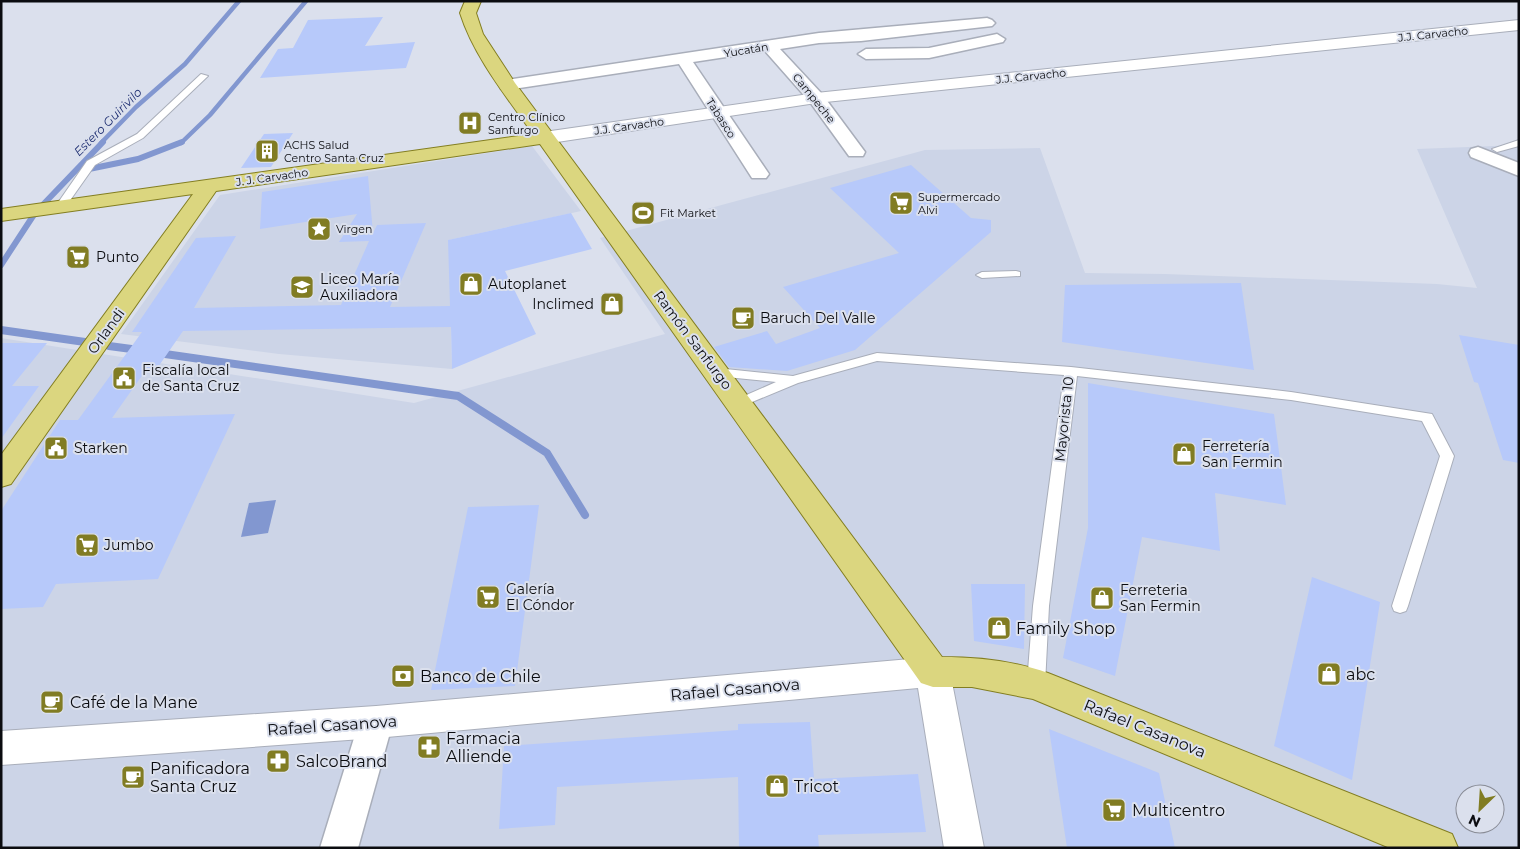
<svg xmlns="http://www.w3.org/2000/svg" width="1520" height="849" viewBox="0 0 1520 849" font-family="Montserrat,sans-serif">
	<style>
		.built { fill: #ccd4e7; fill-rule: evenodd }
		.water { fill: #8297d0 }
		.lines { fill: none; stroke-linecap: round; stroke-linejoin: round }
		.stream-far2 { stroke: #8297d0; stroke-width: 4.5 }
		.stream-far1 { stroke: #8297d0; stroke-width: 6 }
		.stream { stroke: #8297d0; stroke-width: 8 }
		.building { fill: #b7c9fa }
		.lane-casing { stroke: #a9aeba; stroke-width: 2 }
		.street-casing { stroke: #a9aeba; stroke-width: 3 }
		.secondary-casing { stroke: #a9aeba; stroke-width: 2 }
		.primary-casing { stroke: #837e21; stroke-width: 2 }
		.lane { fill: #fff; fill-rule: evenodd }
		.street { fill: #fff; fill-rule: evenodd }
		.secondary { fill: #fff; fill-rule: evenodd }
		.primary { fill: #dbd67f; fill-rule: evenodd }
		.labels { text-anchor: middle; stroke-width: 4; stroke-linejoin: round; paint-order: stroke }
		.far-street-label { font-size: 11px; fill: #0b0c10; stroke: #dbe0ed }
		.far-poi-label { font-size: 11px; fill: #0b0c10; stroke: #dbe0ed; text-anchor: start }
		.far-water-label { font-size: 12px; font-style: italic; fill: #1d2d71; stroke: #dbe0ed }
		.poi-label { font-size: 14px; fill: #0b0c10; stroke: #dbe0ed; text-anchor: start }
		.street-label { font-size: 14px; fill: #0b0c10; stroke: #dbe0ed }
		.near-poi-label { font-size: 16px; fill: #0b0c10; stroke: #dbe0ed; text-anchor: start }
		.near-street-label { font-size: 16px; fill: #0b0c10; stroke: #dbe0ed }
	</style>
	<rect width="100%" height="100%" fill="#dbe0ed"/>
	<path class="built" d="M1519 145V848H1V338L414 403 665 334 600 238 925 150 1040 148 1085 273 1165 274 1437 284 1477 288 1417 149ZM1465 794H1495V824H1465Z
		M532 146 581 211 449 240 452 369 279 354 121 334 220 195Z"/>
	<path class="water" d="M276 500 268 533 241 537 249 503Z"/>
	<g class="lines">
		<path class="stream-far2" d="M101 143 136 107 185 64 239 1
			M181 143 210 115 306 1"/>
		<path class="stream-far1" d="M84 170 138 159 182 142
			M1 265 35 213 103 142"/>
		<path class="stream" d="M1 330 85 342
			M109 346 139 350
			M158 353 458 396 547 453 585 515"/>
	</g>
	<path class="building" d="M383 17 365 46 415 42 406 68 260 78 278 49 293 48 308 20Z
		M293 133 271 167 241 168 264 134Z
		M911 165 971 218 991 220V232L855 350 787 371 729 367 714 347 767 331 776 344 820 328 783 287 899 253 830 188Z
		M368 176 373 233 377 225 426 223 390 307 450 306 448 240 571 213 592 249 505 271 536 334 452 369 451 327 183 331 156 370H146L112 418 235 414 158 579 56 584 43 607 1 609V511L60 420H78L142 332H132L196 238 236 236 194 308 341 305 369 241 339 242 357 214 260 229 262 192Z
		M1241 283 1254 370 1062 342 1065 285Z
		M1459 335 1519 345V463L1503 460 1478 383 1474 382Z
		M1 343H47L12 386H39L1 439Z
		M1088 383 1274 414 1286 505 1215 493 1220 551 1142 537 1115 676 1063 658 1088 528Z
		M539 505 515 686 431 690 468 507Z
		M1312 577 1380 602 1352 780 1274 746Z
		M971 584H1025L1024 649 974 641Z
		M810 722 814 779 918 774 926 832 818 835 819 848H739L738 777 557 787 555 825 499 829 504 746 738 730V724Z
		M1049 729 1159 773 1175 848H1067Z"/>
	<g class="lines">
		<g class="lane-casing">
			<path id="lane" d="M201 74 208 76 143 138 95 165 64 209H56L55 207 87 161 137 134Z
				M1519 140V146L1497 152 1492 149Z
				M1016 271 1020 272V276L982 278 976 275 982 272Z
				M877 353 1071 367 1291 392 1432 414 1454 456 1408 606 1406 611 1400 613 1394 611 1392 606 1440 456 1422 421 1291 400 1077 376 1049 606 1045 684 1042 689 1036 692 1030 689 1027 684 1033 606 1064 375 877 361 798 383 740 407 733 403 735 400 776 382 716 376 710 372 716 368 793 376Z"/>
		</g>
		<g class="street-casing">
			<path id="street" d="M987 18 992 20 995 23 992 26 861 41 819 43 780 49 822 94 865 152 863 156H849L810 102 765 51 693 62 769 174 766 178H752L679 64 507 90 501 89 499 85 501 81 507 80 819 33Z
				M997 34 1005 39 1003 42 929 58 866 59 858 54 866 49 929 48Z
				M1478 147 1519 163V176L1471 157 1469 153 1471 149Z
				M376 707 388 711 393 722 358 848H320L359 722 364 711Z"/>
		</g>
		<g class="secondary-casing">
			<path id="secondary" d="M1519 20V30L816 103 544 144 537 142 534 138 537 134 544 132 816 93Z
				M933 657 945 661 950 672 984 848H944L918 688 376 738 1 765V731L376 706Z"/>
		</g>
		<g class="primary-casing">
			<path id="primary" d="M465 1H481L476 13 483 34 515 83 942 657C977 657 1015 661 1048 673L1452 834 1458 848H1390L1033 699 972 687H933L921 683 540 144 216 191 11 484 1 487V455L193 194 1 221V209L533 134C506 96 474 57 460 13Z"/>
		</g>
		<use href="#lane" class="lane"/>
		<use href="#street" class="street"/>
		<use href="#secondary" class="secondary"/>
		<use href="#primary" class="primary"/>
	</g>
	<defs>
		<g id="hospital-square" transform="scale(1.25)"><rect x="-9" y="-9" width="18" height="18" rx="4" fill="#817c23" stroke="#dbe0ed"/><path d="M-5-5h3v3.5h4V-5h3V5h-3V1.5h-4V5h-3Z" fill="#fff"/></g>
		<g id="building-square" transform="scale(1.25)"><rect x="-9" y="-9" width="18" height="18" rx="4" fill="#817c23" stroke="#dbe0ed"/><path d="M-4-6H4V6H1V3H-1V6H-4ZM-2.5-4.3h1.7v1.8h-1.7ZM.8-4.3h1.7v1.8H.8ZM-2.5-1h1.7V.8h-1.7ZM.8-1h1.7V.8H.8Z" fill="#fff"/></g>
		<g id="supermarket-square" transform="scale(1.25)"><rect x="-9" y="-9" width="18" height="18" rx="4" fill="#817c23" stroke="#dbe0ed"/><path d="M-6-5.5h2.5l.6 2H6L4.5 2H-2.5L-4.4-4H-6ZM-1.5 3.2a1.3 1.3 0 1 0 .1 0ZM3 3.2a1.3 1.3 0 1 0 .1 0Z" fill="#fff"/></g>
		<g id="stadium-square" transform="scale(1.25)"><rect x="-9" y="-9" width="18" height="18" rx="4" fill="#817c23" stroke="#dbe0ed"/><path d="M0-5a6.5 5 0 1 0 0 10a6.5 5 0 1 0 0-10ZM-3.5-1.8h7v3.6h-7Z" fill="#fff"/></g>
		<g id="sight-square" transform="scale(1.25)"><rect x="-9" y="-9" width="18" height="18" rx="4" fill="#817c23" stroke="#dbe0ed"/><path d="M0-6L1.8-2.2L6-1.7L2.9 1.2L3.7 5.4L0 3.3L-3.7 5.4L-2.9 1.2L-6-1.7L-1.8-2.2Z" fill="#fff"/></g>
		<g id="shop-square" transform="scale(1.25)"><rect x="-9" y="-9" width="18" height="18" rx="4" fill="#817c23" stroke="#dbe0ed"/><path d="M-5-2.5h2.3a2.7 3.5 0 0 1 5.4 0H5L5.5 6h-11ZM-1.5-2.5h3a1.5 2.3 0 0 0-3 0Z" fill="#fff"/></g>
		<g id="school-square" transform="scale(1.25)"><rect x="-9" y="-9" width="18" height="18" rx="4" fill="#817c23" stroke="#dbe0ed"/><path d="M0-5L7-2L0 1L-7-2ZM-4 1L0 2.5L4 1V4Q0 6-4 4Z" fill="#fff"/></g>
		<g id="cafe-square" transform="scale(1.25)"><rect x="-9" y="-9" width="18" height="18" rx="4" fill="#817c23" stroke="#dbe0ed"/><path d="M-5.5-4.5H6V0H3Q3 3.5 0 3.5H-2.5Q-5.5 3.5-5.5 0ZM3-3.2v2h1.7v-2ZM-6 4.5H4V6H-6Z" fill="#fff"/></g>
		<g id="civic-square" transform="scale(1.25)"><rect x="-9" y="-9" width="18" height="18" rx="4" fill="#817c23" stroke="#dbe0ed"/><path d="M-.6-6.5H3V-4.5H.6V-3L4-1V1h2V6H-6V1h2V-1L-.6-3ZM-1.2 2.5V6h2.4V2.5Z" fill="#fff"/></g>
		<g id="bank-square" transform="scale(1.25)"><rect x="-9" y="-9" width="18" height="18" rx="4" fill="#817c23" stroke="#dbe0ed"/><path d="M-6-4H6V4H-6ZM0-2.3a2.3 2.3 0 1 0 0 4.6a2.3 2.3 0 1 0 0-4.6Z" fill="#fff"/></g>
		<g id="pharmacy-square" transform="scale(1.25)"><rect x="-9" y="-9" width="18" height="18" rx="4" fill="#817c23" stroke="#dbe0ed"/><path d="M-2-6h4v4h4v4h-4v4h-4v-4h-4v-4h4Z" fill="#fff"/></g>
	</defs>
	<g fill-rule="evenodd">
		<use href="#hospital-square" x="470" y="123"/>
		<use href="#building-square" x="267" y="151"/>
		<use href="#supermarket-square" x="901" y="203"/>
		<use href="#stadium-square" x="643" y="213"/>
		<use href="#sight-square" x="319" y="229"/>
		<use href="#supermarket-square" x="78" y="257"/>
		<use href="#shop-square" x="471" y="284"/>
		<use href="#school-square" x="302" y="287"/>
		<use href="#shop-square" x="612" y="304"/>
		<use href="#cafe-square" x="743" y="318"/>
		<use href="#civic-square" x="124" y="378"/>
		<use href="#civic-square" x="56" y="448"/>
		<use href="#shop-square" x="1184" y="454"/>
		<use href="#supermarket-square" x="87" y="545"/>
		<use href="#supermarket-square" x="488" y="597"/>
		<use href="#shop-square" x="1102" y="598"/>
		<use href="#shop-square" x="999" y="628"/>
		<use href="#shop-square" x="1329" y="674"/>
		<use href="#bank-square" x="403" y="676"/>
		<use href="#cafe-square" x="52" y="702"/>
		<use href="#pharmacy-square" x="429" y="747"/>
		<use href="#pharmacy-square" x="278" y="761"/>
		<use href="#cafe-square" x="133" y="777"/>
		<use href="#shop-square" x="777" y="786"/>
		<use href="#supermarket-square" x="1114" y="810"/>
	</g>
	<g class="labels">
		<g class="far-street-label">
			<text transform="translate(1433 34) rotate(-6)" y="4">J.J. Carvacho</text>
			<text transform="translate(746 50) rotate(-9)" y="4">Yucatán</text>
			<text transform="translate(1031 76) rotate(-6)" y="4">J.J. Carvacho</text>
			<text transform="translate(814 98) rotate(51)" y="4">Campeche</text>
			<text transform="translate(721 118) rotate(57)" y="4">Tabasco</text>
			<text transform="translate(629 126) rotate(-8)" y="4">J.J. Carvacho</text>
			<text transform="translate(272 177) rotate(-8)" y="4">J. J. Carvacho</text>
		</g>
		<g class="far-poi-label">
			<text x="488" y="121">Centro Clínico<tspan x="488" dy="13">Sanfurgo</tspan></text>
			<text x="284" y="149">ACHS Salud<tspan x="284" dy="13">Centro Santa Cruz</tspan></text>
			<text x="918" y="201">Supermercado<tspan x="918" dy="13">Alvi</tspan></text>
			<text x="660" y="217">Fit Market</text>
			<text x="336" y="233">Virgen</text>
		</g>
		<g class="far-water-label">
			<text transform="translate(108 122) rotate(-45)" y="4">Estero Guirivilo</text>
		</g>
		<g class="poi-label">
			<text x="96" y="262">Punto</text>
			<text x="320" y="284">Liceo María<tspan x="320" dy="16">Auxiliadora</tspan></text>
			<text x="488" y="289">Autoplanet</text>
			<text x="594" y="309" text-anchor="end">Inclimed</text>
			<text x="760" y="323">Baruch Del Valle</text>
			<text x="142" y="375">Fiscalía local<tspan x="142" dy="16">de Santa Cruz</tspan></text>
			<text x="1202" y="451">Ferretería<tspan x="1202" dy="16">San Fermin</tspan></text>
			<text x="74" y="453">Starken</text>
			<text x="104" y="550">Jumbo</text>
			<text x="506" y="594">Galería<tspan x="506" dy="16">El Cóndor</tspan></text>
			<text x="1120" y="595">Ferreteria<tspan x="1120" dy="16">San Fermin</tspan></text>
		</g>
		<g class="street-label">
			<text transform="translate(106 331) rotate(-54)" y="5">Orlandi</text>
			<text transform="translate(693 340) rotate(53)" y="5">Ramón Sanfurgo</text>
			<text transform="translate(1064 419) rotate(-84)" y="5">Mayorista 10</text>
		</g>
		<g class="near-poi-label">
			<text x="1016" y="634">Family Shop</text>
			<text x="1346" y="680">abc</text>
			<text x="420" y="682">Banco de Chile</text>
			<text x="70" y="708">Café de la Mane</text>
			<text x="446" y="744">Farmacia<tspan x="446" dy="18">Alliende</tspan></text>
			<text x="296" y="767">SalcoBrand</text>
			<text x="150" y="774">Panificadora<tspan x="150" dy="18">Santa Cruz</tspan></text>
			<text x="794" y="792">Tricot</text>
			<text x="1132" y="816">Multicentro</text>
		</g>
		<g class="near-street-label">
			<text transform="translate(735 689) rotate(-5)" y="6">Rafael Casanova</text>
			<text transform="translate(332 725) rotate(-4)" y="6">Rafael Casanova</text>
			<text transform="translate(1145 728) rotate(22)" y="6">Rafael Casanova</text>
		</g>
	</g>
	<rect width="1520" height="849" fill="none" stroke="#0b0c10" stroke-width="5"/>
	<g transform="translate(1480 809) rotate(205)"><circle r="24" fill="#dbe0ed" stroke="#888b95"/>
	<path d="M0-4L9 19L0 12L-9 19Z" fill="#817c23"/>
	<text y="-8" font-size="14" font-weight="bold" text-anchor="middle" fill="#0b0c10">N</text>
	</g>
</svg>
